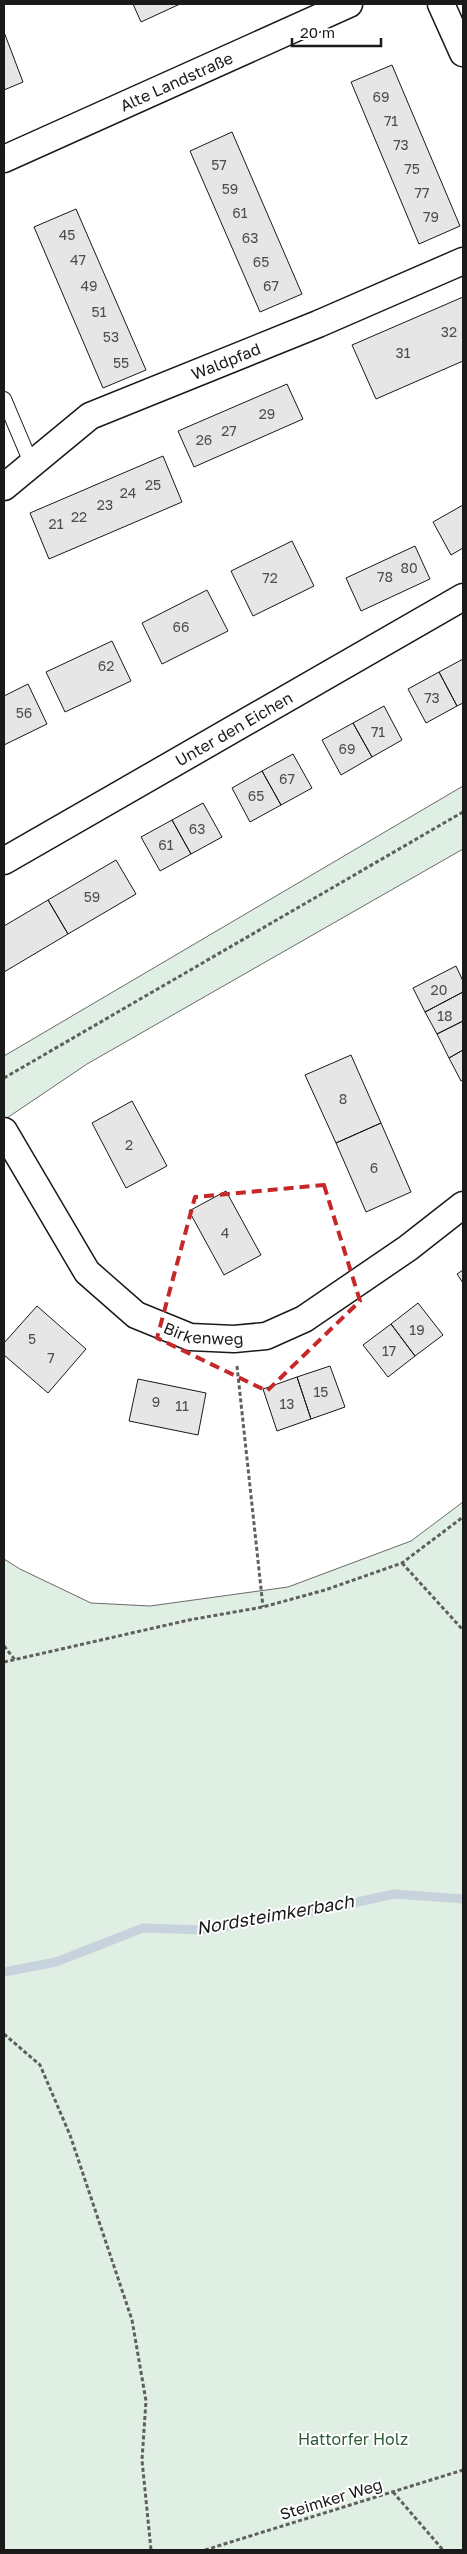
<svg xmlns="http://www.w3.org/2000/svg" width="467" height="2554" viewBox="0 0 467 2554" font-family="'Golos Text',sans-serif">
	<style>
		.green { fill: #e0efe3; stroke: #6a6a6a }
		.lines { fill: none; stroke-linecap: round; stroke-linejoin: round }
		.stream { stroke: #c6d2dc; stroke-width: 9 }
		.building { fill: #e6e6e6; stroke: #1a1a1a }
		.service-casing { stroke: #1a1a1a; stroke-width: 16 }
		.minor-casing { stroke: #1a1a1a; stroke-width: 29 }
		.path { stroke: #5f5f5f; stroke-width: 3; stroke-dasharray: 4 2.5; stroke-linecap: butt }
		.service { stroke: #fff; stroke-width: 14 }
		.minor { stroke: #fff; stroke-width: 26 }
		.marked { fill: none; stroke: #c62828; stroke-width: 4; stroke-dasharray: 10 6; stroke-linejoin: round }
		.labels { text-anchor: middle; stroke-width: 4; stroke-linejoin: round; paint-order: stroke }
		.number-label { font-size: 14px; fill: #4d4d4d }
		.street-label { font-size: 16px; fill: #1a1a1a; stroke: #fff }
		.park-label { font-size: 16px; fill: #2b5a34; stroke: #fff }
		.water-label { font-size: 18px; font-style: italic; fill: #1a1a1a; stroke: #fff }
	</style>
	<rect width="100%" height="100%" fill="#fff"/>
	<path class="green" d="M463 786V849L87 1064 4 1120V1056Z
		M463 1502V2550H4V1559L20 1569 91 1603 150 1606 288 1587 411 1541Z"/>
	<g class="lines">
		<path class="stream" d="M4 1972 56 1962 143 1928 207 1930 317 1911 394 1894 463 1899"/>
	</g>
	<path class="building" d="M133 4H180L141 22Z
		M4 32 23 82 4 90Z
		M392 65 460 226 419 244 351 82Z
		M232 132 302 294 260 312 190 151Z
		M76 209 146 370 103 388 34 227Z
		M463 297V361L376 399 352 345Z
		M287 384 303 419 194 467 178 431Z
		M163 456 182 502 49 559 30 513Z
		M463 505V548L451 555 433 522Z
		M292 541 314 586 253 616 231 571Z
		M415 546 430 579 361 611 346 578Z
		M207 590 228 631 162 664 142 623Z
		M112 641 131 681 65 712 46 672Z
		M463 659V703L457 706 439 672Z
		M439 672 457 706 426 723 408 689Z
		M28 684 47 724 4 745V696Z
		M384 706 402 740 372 757 353 723Z
		M353 723 372 757 341 775 322 740Z
		M293 754 312 788 281 805 262 771Z
		M262 771 281 805 250 822 232 788Z
		M203 803 222 837 191 854 172 820Z
		M172 820 191 854 160 871 141 837Z
		M116 860 136 894 68 934 48 900Z
		M48 900 68 934 4 972V926Z
		M456 966 463 981V992L425 1012 413 988Z
		M463 992V1021L437 1034 425 1012Z
		M463 1021V1050L449 1058 437 1034Z
		M463 1050V1080L461 1081 449 1058Z
		M351 1055 381 1123 336 1143 305 1075Z
		M132 1101 167 1166 126 1188 92 1123Z
		M381 1123 411 1192 366 1212 336 1143Z
		M226 1191 261 1255 224 1275 189 1211Z
		M463 1270V1283L457 1274Z
		M418 1303 443 1335 415 1356 391 1324Z
		M37 1306 86 1349 48 1393 4 1355V1343Z
		M391 1324 415 1356 388 1377 363 1345Z
		M330 1366 345 1407 311 1419 297 1377Z
		M297 1377 311 1419 277 1431 263 1389Z
		M138 1379 206 1393 198 1435 129 1421Z"/>
	<g class="lines">
		<g class="service-casing">
			<path id="service" d="M4 399 32 465"/>
		</g>
		<g class="minor-casing">
			<g id="minor">
				<path d="M441 4 463 53"/>
				<path id="s1" d="M4 159 349 4"/>
				<path id="s2" d="M4 487 90 416 318 324 463 261"/>
				<path id="s3" d="M4 861 463 597"/>
				<path id="s4" d="M4 1131 87 1272 136 1315 190 1337 234 1339 266 1336 304 1319 408 1248 463 1205"/>
			</g>
		</g>
		<path class="path" d="M4 1078 463 812
			M237 1366 263 1607
			M402 1563 463 1630
			M4 1646 15 1660
			M4 1662 189 1620 263 1607 325 1590 402 1563 463 1517
			M4 2034 40 2065 70 2135 132 2320 146 2401 142 2460 151 2550
			M393 2492 443 2550
			M205 2550 463 2470"/>
		<use href="#service" class="service"/>
		<use href="#minor" class="minor"/>
	</g>
	<path class="marked" d="M324 1185 360 1301 267 1391 157 1338 195 1197Z"/>
	<g class="labels">
		<g class="number-label">
			<text x="381" y="102">69</text>
			<text x="391" y="126">71</text>
			<text x="401" y="150">73</text>
			<text x="219" y="170">57</text>
			<text x="412" y="174">75</text>
			<text x="230" y="194">59</text>
			<text x="422" y="198">77</text>
			<text x="240" y="218">61</text>
			<text x="431" y="222">79</text>
			<text x="67" y="240">45</text>
			<text x="250" y="243">63</text>
			<text x="78" y="265">47</text>
			<text x="261" y="267">65</text>
			<text x="89" y="291">49</text>
			<text x="271" y="291">67</text>
			<text x="99" y="317">51</text>
			<text x="449" y="337">32</text>
			<text x="111" y="342">53</text>
			<text x="403" y="358">31</text>
			<text x="121" y="368">55</text>
			<text x="267" y="419">29</text>
			<text x="229" y="436">27</text>
			<text x="204" y="445">26</text>
			<text x="153" y="490">25</text>
			<text x="128" y="498">24</text>
			<text x="105" y="510">23</text>
			<text x="79" y="522">22</text>
			<text x="56" y="529">21</text>
			<text x="409" y="573">80</text>
			<text x="385" y="582">78</text>
			<text x="270" y="583">72</text>
			<text x="181" y="632">66</text>
			<text x="106" y="671">62</text>
			<text x="432" y="703">73</text>
			<text x="24" y="718">56</text>
			<text x="378" y="737">71</text>
			<text x="347" y="754">69</text>
			<text x="287" y="784">67</text>
			<text x="256" y="801">65</text>
			<text x="197" y="834">63</text>
			<text x="166" y="850">61</text>
			<text x="92" y="902">59</text>
			<text x="439" y="995">20</text>
			<text x="445" y="1021">18</text>
			<text x="343" y="1104">8</text>
			<text x="129" y="1150">2</text>
			<text x="374" y="1173">6</text>
			<text x="225" y="1238">4</text>
			<text x="417" y="1335">19</text>
			<text x="32" y="1344">5</text>
			<text x="389" y="1356">17</text>
			<text x="51" y="1363">7</text>
			<text x="321" y="1397">15</text>
			<text x="156" y="1407">9</text>
			<text x="287" y="1409">13</text>
			<text x="182" y="1411">11</text>
		</g>
		<g class="street-label">
			<text dy="6" stroke="none"><textPath href="#s1" startOffset="189">Alte Landstraße</textPath></text>
			<text dy="6" stroke="none"><textPath href="#s2" startOffset="258">Waldpfad</textPath></text>
			<text dy="6" stroke="none"><textPath href="#s3" startOffset="265">Unter den Eichen</textPath></text>
			<text dy="6" stroke="none"><textPath href="#s4" startOffset="300">Birkenweg</textPath></text>
			<text transform="translate(331 2499) rotate(-17)" y="6">Steimker Weg</text>
		</g>
		<g class="park-label">
			<text x="353" y="2445">Hattorfer Holz</text>
		</g>
		<g class="water-label">
			<text transform="translate(275 1915) rotate(-10)" y="6">Nordsteimkerbach</text>
		</g>
	</g>
	<rect width="467" height="2554" fill="none" stroke="#1a1a1a" stroke-width="10"/>
	<path d="M292 38v8h89v-8" fill="none" stroke="#1a1a1a" stroke-width="2.5"/>
	<text x="300" y="38" font-size="15" fill="#1a1a1a" stroke="#ffffff" stroke-width="4" paint-order="stroke">20 m</text>
</svg>
